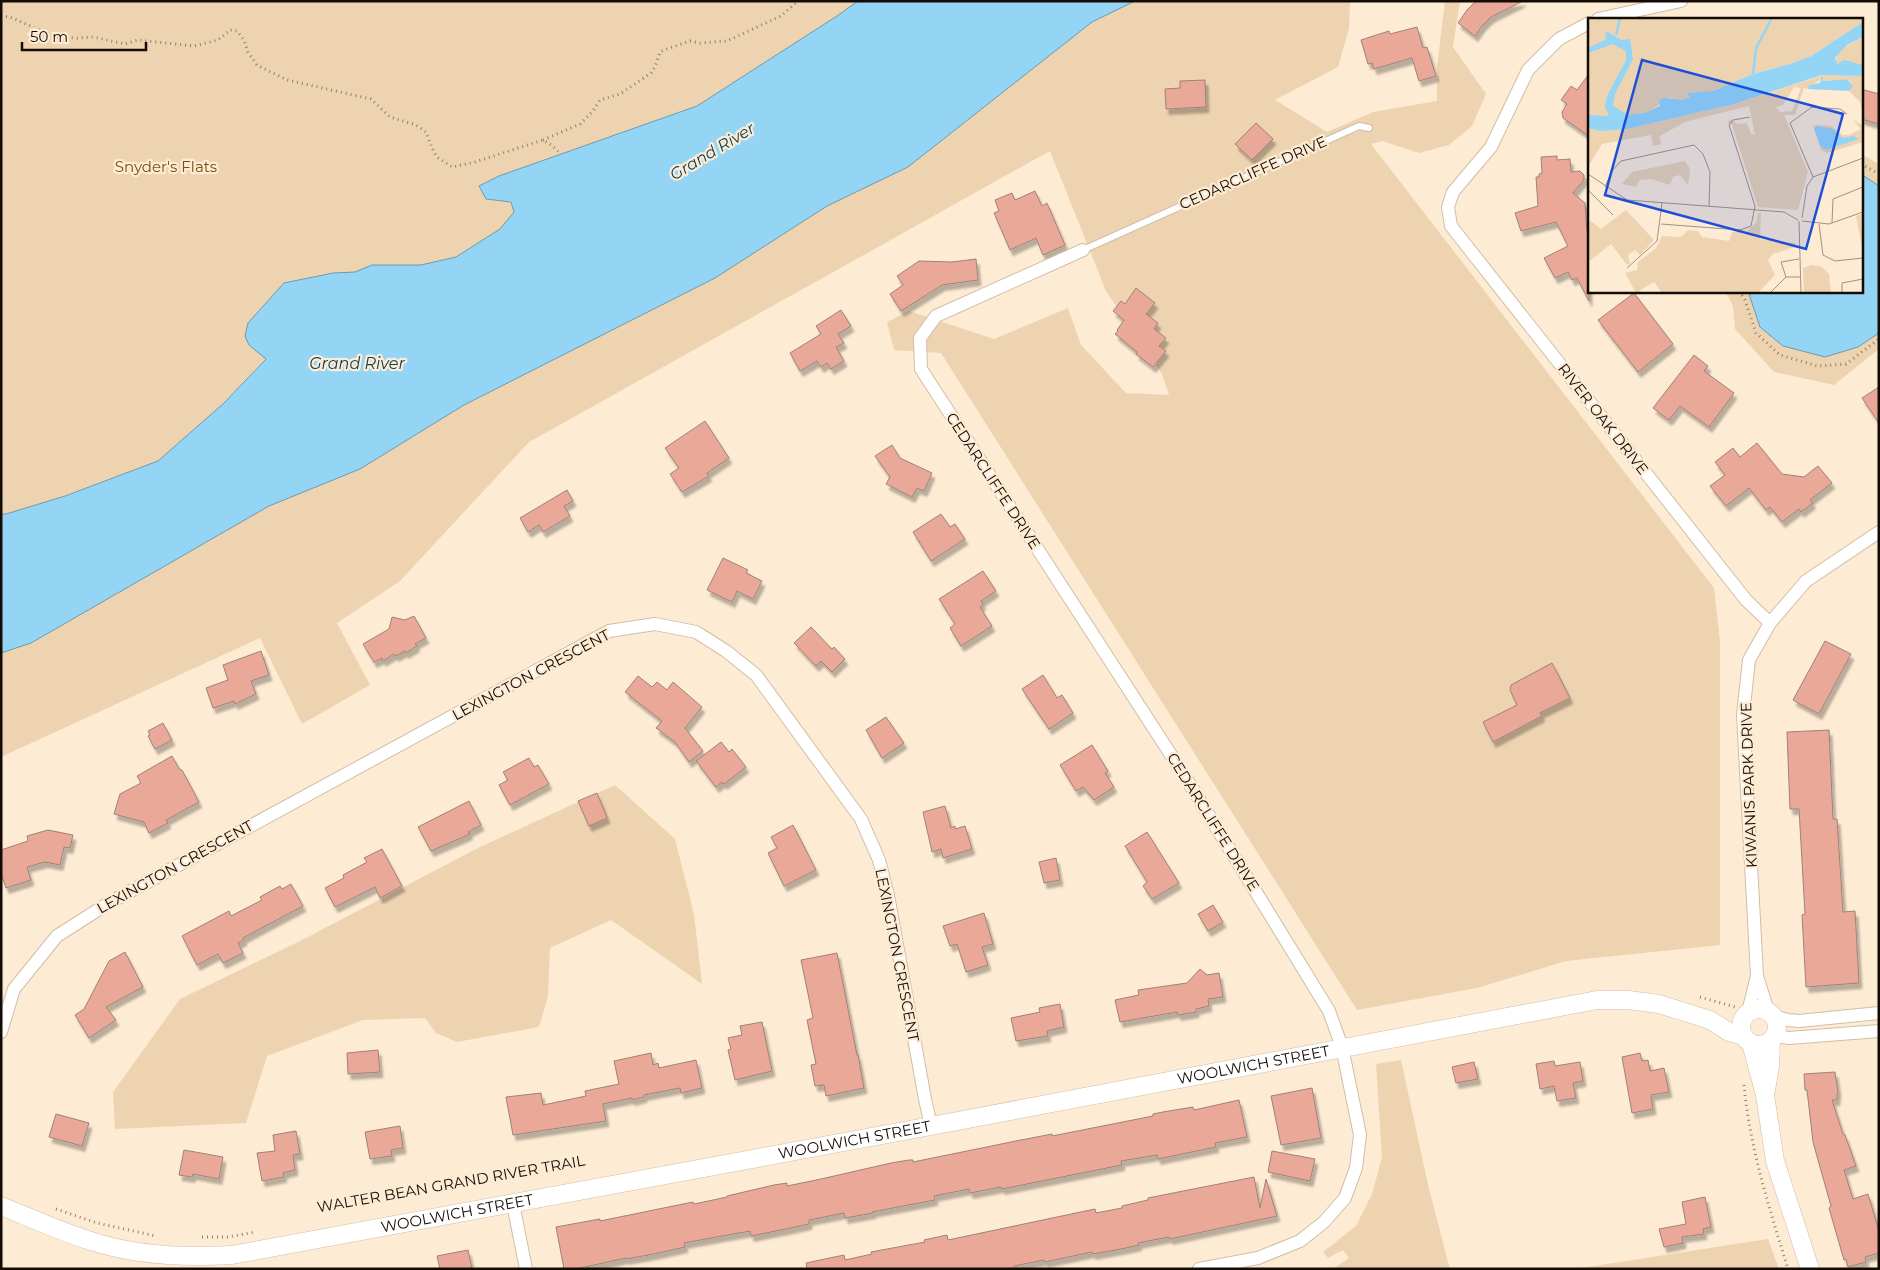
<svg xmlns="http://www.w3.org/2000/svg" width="1880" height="1270" viewBox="0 0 1880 1270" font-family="Montserrat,sans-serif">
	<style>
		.green { fill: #eed3b0 }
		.water { fill: #94d5f6; stroke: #6d99ae }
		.building { fill: #e9a898; stroke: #9e827a; filter: url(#shadow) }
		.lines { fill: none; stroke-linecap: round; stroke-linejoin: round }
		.lane-casing { stroke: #d0bea7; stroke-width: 8 }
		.street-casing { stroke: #d0bea7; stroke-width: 14 }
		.secondary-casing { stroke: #d0bea7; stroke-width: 19 }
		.path { stroke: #8f8272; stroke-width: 3; stroke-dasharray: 1 4; stroke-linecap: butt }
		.lane { stroke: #fff; stroke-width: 6 }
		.street { stroke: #fff; stroke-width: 12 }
		.secondary { stroke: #fff; stroke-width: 18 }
		.labels { text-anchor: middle; stroke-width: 4.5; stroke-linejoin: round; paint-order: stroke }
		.park-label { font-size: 15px; fill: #754e13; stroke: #feebd4 }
		.street-label { font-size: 15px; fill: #120c05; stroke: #feebd4 }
		.water-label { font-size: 16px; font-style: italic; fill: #084057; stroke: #feebd4 }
		.inset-river { fill: none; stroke: #94d5f6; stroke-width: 2.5 }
		.inset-road { fill: none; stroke: #a09281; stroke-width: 1 }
		.view { fill: #1d4ed8; fill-opacity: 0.15; stroke: #1d4ed8; stroke-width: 2.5 }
		.inset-edge { fill: none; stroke: #120c05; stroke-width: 2.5 }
	</style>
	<defs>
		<filter id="shadow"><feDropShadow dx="3" dy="5.5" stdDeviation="1" flood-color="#0004"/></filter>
	</defs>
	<rect width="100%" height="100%" fill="#feebd4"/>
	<path class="green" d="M1 1H858L837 16 697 106 499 176 479 186 486 199 511 202 514 212 500 229 456 257 421 265H372L355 272 333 273 284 283 266 358 224 403 158 461 1 519Z
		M1135 1H1350L1349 29 1338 67 1275 100 1327 132 1373 112 1437 101V67L1445 1H1460L1453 47 1486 94 1472 126 1449 145 1419 153 1382 141 1371 144 1714 588 1720 641V945L1566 961 1477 988 1357 1010 941 353 894 350 887 322 909 311 994 339 1068 308 1081 345 1126 393 1169 395 1162 374 1106 291 1050 151 529 442 400 581 337 623 370 685 302 724 260 638 1 757V653L31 643 269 506 360 469 464 405 715 278 827 206 908 167 1092 22Z
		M1861 154 1879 164V349L1834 385 1774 372 1735 329 1733 306 1725 291H1861Z
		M615 785 675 839 694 914 702 984 611 920 550 948 548 996 539 1027 457 1042 436 1033 425 1018 363 1020 267 1056 246 1123 115 1129 113 1092 180 999 304 939 476 849Z
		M1401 1060 1429 1189 1450 1269H1333L1349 1258 1343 1250 1328 1258 1323 1252 1356 1226 1372 1194 1382 1157 1376 1064Z
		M1768 1239 1779 1269H1575Z"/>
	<path class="water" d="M858 1H1135L1092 22 908 167 827 206 715 278 464 405 360 469 269 506 31 643 1 653V514H6L65 496 158 461 224 403 266 359 249 345 245 336 248 323 284 283 333 273 355 272 372 265H421L456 257 500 229 514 212 511 202 486 199 479 186 499 176 697 106 837 16Z
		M1861 174 1879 186V333L1858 347 1825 357 1783 346 1760 327 1748 291H1861Z"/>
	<path class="building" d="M1476 1H1523L1491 17 1482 26 1475 36 1458 23 1467 10Z
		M1417 27 1423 48 1427 47 1436 76 1419 81 1412 58 1374 69 1372 63 1368 64 1361 40 1389 31 1390 34Z
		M1589 74V136L1563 118 1562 112 1567 104 1561 100 1571 86 1577 90Z
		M1205 80 1206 107 1166 109 1165 89 1180 88V81Z
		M1861 89 1879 94V124L1861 119Z
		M1256 123 1273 139 1252 160 1235 144Z
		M1557 156V160L1570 159 1571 172 1580 171 1584 175V180L1573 193 1585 203 1587 231 1589 230V301L1577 278 1572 280 1568 272 1555 278 1544 258 1568 246 1556 222 1521 231 1515 213 1538 206 1536 177H1539V174L1542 173 1541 157Z
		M1035 191 1042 206 1047 203 1065 245 1043 255 1036 238 1010 250 994 213 999 211 995 200 1012 193 1015 200Z
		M976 259 978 280 942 285 901 311 890 294 903 285 897 276 919 261 952 262Z
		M1136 288 1155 303 1146 314 1158 323 1154 329 1166 338 1159 346 1166 351 1153 367 1136 354 1137 352 1115 334 1118 331 1117 330 1124 320 1113 311 1121 301 1125 304Z
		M1634 293 1673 344 1638 372 1598 320Z
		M841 310 851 326 838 334 844 343 836 347 844 361 831 369 827 363 821 367 817 361 800 371 790 353 821 334 816 326Z
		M1694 355 1708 366 1704 371 1734 393 1709 427 1680 406 1669 420 1653 408Z
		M1879 387V423L1862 398Z
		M705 421 729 458 707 473 709 476 682 492 670 474 679 468 665 448Z
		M1757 443 1782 474 1804 477 1818 466 1832 483 1810 500 1813 503 1801 512 1799 509 1782 522 1770 507 1766 510 1749 488 1726 506 1710 486 1725 475 1715 462 1733 448 1740 457Z
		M892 445 900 458 932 473 924 491 917 488 912 497 886 484 890 477 875 456Z
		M567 490 573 501 564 506 570 516 543 532 539 525 528 532 520 518Z
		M941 514 950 527 955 524 965 539 931 561 913 532Z
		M723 558 748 570 746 573 762 581 753 599 737 591 732 602 707 590Z
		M983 571 996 591 981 601 983 604 980 607 992 626 961 646 950 628 955 624 939 599Z
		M414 616 426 638 415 644 417 646 406 653 405 651 396 656 394 654 383 661 382 658 374 662 363 644 389 629 392 617 405 620Z
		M811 627 832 649 834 647 845 659 832 672 821 661 816 666 794 643Z
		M1825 641 1851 654 1819 714 1793 700Z
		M261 651 269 675 251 681 256 694 235 704 234 701 213 708 206 688 228 680 223 665Z
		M1552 663 1570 698 1540 713 1542 716 1493 742 1483 722 1517 705 1510 690 1511 685Z
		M1043 675 1057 698 1062 695 1073 713 1049 729 1022 689Z
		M638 676 652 687 657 682 667 690 673 682 702 707 685 728 703 751 689 762 675 742 656 728 662 721 625 692Z
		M886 717 904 743 882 758 866 730Z
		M163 723 172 740 155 749 148 736 150 735 148 731Z
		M1829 730 1833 819H1837L1843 912 1855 911 1859 983 1806 987 1802 915 1805 914 1799 809H1790L1787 732Z
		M721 742 729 752 732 749 746 767 724 784 722 782 716 787 696 761Z
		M1092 745 1108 771 1105 773 1114 787 1094 800 1083 787 1076 791 1060 765Z
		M172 756 180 770H182L199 802 166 820 168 823 149 833 144 822 114 814 120 794 141 783 137 776Z
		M529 758 534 767 538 765 549 784 510 805 499 785 508 780 503 772Z
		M597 793 607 818 589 826 578 801Z
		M469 801 481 825 468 832 470 834 431 851 418 827Z
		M945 806 951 828 955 826V829L965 826 972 849 943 858 941 849 932 852 923 812Z
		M793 825 816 870 784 886 768 853 777 848 771 837Z
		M48 830 73 835 70 848 64 847 60 865 45 862 27 867 31 880 6 888 1 873V850L28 841 27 836Z
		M1147 832 1179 883 1152 899 1143 886 1147 882 1125 846Z
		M382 849 402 886 380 898 375 887 335 907 325 888 344 878 343 875 367 862 364 858Z
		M1056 858 1060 880 1044 883 1039 862Z
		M291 884 303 906 243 938 244 940 238 943 243 953 223 963 218 954 197 965 182 936 229 911 231 916 262 900 260 897 280 886 282 889Z
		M1213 905 1223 922 1208 931 1198 914Z
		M984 913 993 944 982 947 988 965 966 972 957 944 950 946 943 926Z
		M125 952 143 987 106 1007 116 1020 89 1038 75 1015 84 1009 109 961Z
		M837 953 857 1055H858L864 1088 826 1096 824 1085 815 1086 811 1065 816 1064 807 1020 813 1018 801 960Z
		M1200 969 1207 975 1219 973 1223 997 1208 999 1209 1006 1196 1009V1012L1178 1015 1177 1012 1120 1022 1115 1000 1139 995 1138 990 1187 983Z
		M1060 1004 1064 1027 1047 1031 1048 1036 1016 1041 1011 1018 1040 1012 1039 1008Z
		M762 1022 772 1071 735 1080 728 1050 731 1049 728 1038 742 1035 740 1026Z
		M378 1050 380 1072 348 1074 347 1053Z
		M651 1053 653 1065 658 1063 659 1068 696 1060 702 1088 681 1093 680 1088 644 1095V1097L632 1100V1098L603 1104 606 1121 513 1135 506 1097 541 1093 543 1105 586 1096 585 1091 619 1084 614 1061Z
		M1640 1053 1642 1061 1648 1060 1650 1071 1664 1068 1669 1092 1651 1095 1653 1109 1632 1113 1622 1057Z
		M1554 1061 1555 1066 1580 1062 1583 1081 1573 1083 1576 1098 1557 1101 1554 1086 1540 1089 1536 1064Z
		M1474 1062 1478 1079 1456 1083 1452 1067Z
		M1835 1072 1838 1092 1837 1094V1100H1832L1843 1134 1845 1135 1856 1166 1844 1170 1853 1199 1868 1194 1879 1231V1253L1865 1257 1866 1262 1848 1267 1846 1259 1844 1260 1829 1208 1831 1206 1813 1142 1807 1090H1805L1804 1074Z
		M1312 1088 1321 1138 1281 1145 1271 1096Z
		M1239 1100 1247 1137 1215 1143 1216 1147 1158 1159 1157 1155 1121 1161 1122 1165 1002 1189 1001 1187 970 1193 969 1189 934 1196 935 1200 872 1212 873 1213 845 1218 844 1213 809 1220V1224L786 1229 751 1236 750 1231 684 1243 685 1247 654 1254 626 1259V1258L576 1269H564L556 1227 600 1219V1221L693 1202 694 1204 727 1197V1196L774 1185 787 1183V1186L821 1179 891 1163 909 1160H913V1162L1016 1141 1052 1134V1136L1153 1116V1114L1163 1112 1193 1107 1194 1110Z
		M56 1114 89 1123 82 1146 49 1137Z
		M400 1126 403 1148 391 1150 392 1156 370 1159 365 1132Z
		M296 1131 300 1154 293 1155 295 1170 283 1173 284 1177 262 1181 257 1153 275 1151 273 1135Z
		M184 1150 223 1157 219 1179 193 1174 192 1177 179 1175Z
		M1272 1151 1315 1159 1310 1181 1268 1172Z
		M1254 1177 1260 1208 1266 1179 1277 1216 1170 1239 1169 1237 1138 1243 1139 1245 1126 1248 1093 1254 1092 1252 1045 1262 1044 1260 1014 1266V1269H807L806 1263 844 1255 845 1260 872 1254 871 1252 925 1242 924 1240 947 1235 948 1240 1095 1209 1096 1213 1122 1208V1206L1148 1200V1198Z
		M1705 1197 1711 1227 1703 1229 1704 1234 1682 1237 1683 1243 1664 1247 1659 1229 1686 1224 1682 1202Z
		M468 1250 472 1269H440L437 1256Z"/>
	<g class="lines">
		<g class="lane-casing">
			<path id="lane" d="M1083 250 1359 126 1369 128"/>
		</g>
		<g class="street-casing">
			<path id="street" d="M1598 19 1681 1
				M1589 23 1559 39 1528 70 1491 147 1453 192 1448 207 1451 226 1746 600 1770 623
				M1083 250 936 316 920 338 921 369 1186 778 1329 1011 1342 1047 1360 1135 1356 1168 1345 1198 1324 1222 1300 1241 1258 1258 1199 1269
				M1768 1011 1757 976 1743 715 1749 660 1770 623 1806 581 1879 532
				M1748 1012 1757 976
				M1774 1016 1788 1020 1799 1021 1879 1013
				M1 1032 14 989 57 936 107 904 609 631 655 624 696 632 726 651 756 675 861 819 879 860 888 895 925 1099 931 1126
				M1774 1036 1789 1038 1879 1031
				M513 1204 526 1269"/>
		</g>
		<g class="secondary-casing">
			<g id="secondary">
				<circle cx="1759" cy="1027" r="18"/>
				<path d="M1751 1043 1765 1095 1775 1161 1810 1269"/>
				<path d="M1766 1090 1770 1067 1771 1040"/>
				<path id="s1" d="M1 1206C31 1218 61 1232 91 1241 137 1256 185 1258 232 1255L931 1126 1597 1000H1628L1659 1004 1710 1020 1729 1032 1744 1036"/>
			</g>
		</g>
		<path class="path" d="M1 16 10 17 56 37 77 38 93 37 125 44 138 40 194 46 218 40 230 30 237 31 244 40 248 52 257 65 287 80 371 99 390 117 416 125 426 132 432 148 437 157 452 167 475 162 543 140 551 145 560 153
			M543 140 580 124 593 111 600 100 620 94 651 73 655 67 660 52 664 50 690 41 700 43 727 41 781 16 798 1
			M1861 164 1879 174
			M1739 291 1745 300 1756 333 1780 355 1818 366 1846 364 1879 339
			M1700 997 1735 1007
			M1744 1085C1750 1149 1769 1207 1788 1269
			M56 1209 97 1223 156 1236
			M202 1237H228L255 1232"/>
		<use href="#lane" class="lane"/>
		<use href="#street" class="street"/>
		<use href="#secondary" class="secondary"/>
	</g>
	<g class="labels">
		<g class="park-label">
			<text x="166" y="172">Snyder's Flats</text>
		</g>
		<g class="street-label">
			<text transform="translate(1253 173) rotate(-24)" y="5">CEDARCLIFFE DRIVE</text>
			<text transform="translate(1603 419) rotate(52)" y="5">RIVER OAK DRIVE</text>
			<text transform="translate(993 481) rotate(57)" y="5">CEDARCLIFFE DRIVE</text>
			<text transform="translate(531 675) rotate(-28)" y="5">LEXINGTON CRESCENT</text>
			<text transform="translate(1749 785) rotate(-92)" y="5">KIWANIS PARK DRIVE</text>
			<text transform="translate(1213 822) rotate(58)" y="5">CEDARCLIFFE DRIVE</text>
			<text transform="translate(175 867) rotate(-29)" y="5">LEXINGTON CRESCENT</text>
			<text transform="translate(897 955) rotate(79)" y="5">LEXINGTON CRESCENT</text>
			<text dy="5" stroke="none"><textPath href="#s1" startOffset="1278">WOOLWICH STREET</textPath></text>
			<text dy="5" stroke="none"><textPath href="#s1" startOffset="872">WOOLWICH STREET</textPath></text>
			<text transform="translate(451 1184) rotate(-10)" y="5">WALTER BEAN GRAND RIVER TRAIL</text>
			<text dy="5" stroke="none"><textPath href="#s1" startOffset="468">WOOLWICH STREET</textPath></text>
		</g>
		<g class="water-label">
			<text transform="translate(712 151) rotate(-31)" y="6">Grand River</text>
			<text x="357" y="369">Grand River</text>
		</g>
	</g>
	<g transform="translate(1588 18)">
		<rect width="275" height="275" fill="#feebd4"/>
		<path d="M0 0H275V4L223 38 202 46 165 56 125 73 102 75V79L95 82 81 80 57 96 21 99 0 97ZM275 19V47L247 45 250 33ZM236 57 275 58V95L272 84 261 73 263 64 259 61 235 63 234 60 220 71 216 70 207 97H196L220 154 210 192 170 189 144 107 139 105 142 101 150 106 159 105 163 116 167 117 161 88 97 104 72 118 73 126 65 128 63 117 14 126 0 149V110L12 113 39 111 146 86ZM206 69 213 70 204 93 192 94 188 89 195 87ZM264 101 275 108V124L239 135 233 132 225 107 243 108 254 117H261L273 111ZM97 143 102 151 100 167 92 157 85 159 82 167 63 161 52 162 48 169 34 166 44 154ZM38 192 66 222 52 237 47 232 40 237 42 245 39 247 23 226 0 244V205L3 203 13 211ZM170 195H173L172 221 207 225V229L185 236 180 242 187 257 170 275H74L66 264 48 275 37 255 49 252 50 244 68 230 74 218 93 219 100 212 110 213 114 219 141 223 144 214H156L154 217 162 215 159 213 168 205ZM275 196V234L268 198ZM223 247 234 249 241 256 243 274 251 275H216L215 250Z" fill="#eed3b0" fill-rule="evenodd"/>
		<path d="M275 4V19L259 27 247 40 249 46 256 42 275 47V58L234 57 235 63 259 61 265 68 261 73 220 71 221 67 232 65 234 57 146 86 39 111 12 113 0 110V97L21 98 17 89 19 78 38 42V33L25 26 0 35V30L17 22 18 13 33 22 42 21 45 41 27 76 25 88 40 97 57 95 72 88 71 83 76 80 95 82 102 79 99 75 125 73 165 56 202 46 223 38ZM229 108 245 111 255 120 265 118 271 121 238 132 232 127 226 111Z" fill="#94d5f6"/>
		<path class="inset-river" d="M28 17 32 0M165 56 168 30 184 0"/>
		<path class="inset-road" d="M0 156 39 182 196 194 210 202M225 159 202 105 224 89 252 91 259 96M17 169 24 153 33 143 106 127 115 136 122 154 121 189M0 172 25 197M214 200 219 168 225 159 275 140M211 203 213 275M214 203 241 206 275 194M244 205 245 181 275 169M73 206 152 212 163 208 167 188 141 107 145 102 162 99M231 206 235 237 247 243 275 240M211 241 193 244 198 259H212M39 250 69 223 74 185M183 274 198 259M254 275V265L275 261"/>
		<path class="view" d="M54 42 255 96 218 231 17 177Z"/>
		<rect width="275" height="275" class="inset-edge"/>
	</g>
	<rect width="1880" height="1270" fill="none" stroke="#120c05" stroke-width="5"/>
	<path d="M22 42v8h124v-8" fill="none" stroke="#120c05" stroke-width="2.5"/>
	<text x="30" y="42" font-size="15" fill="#120c05" stroke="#feebd4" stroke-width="4" paint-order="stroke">50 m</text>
</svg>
